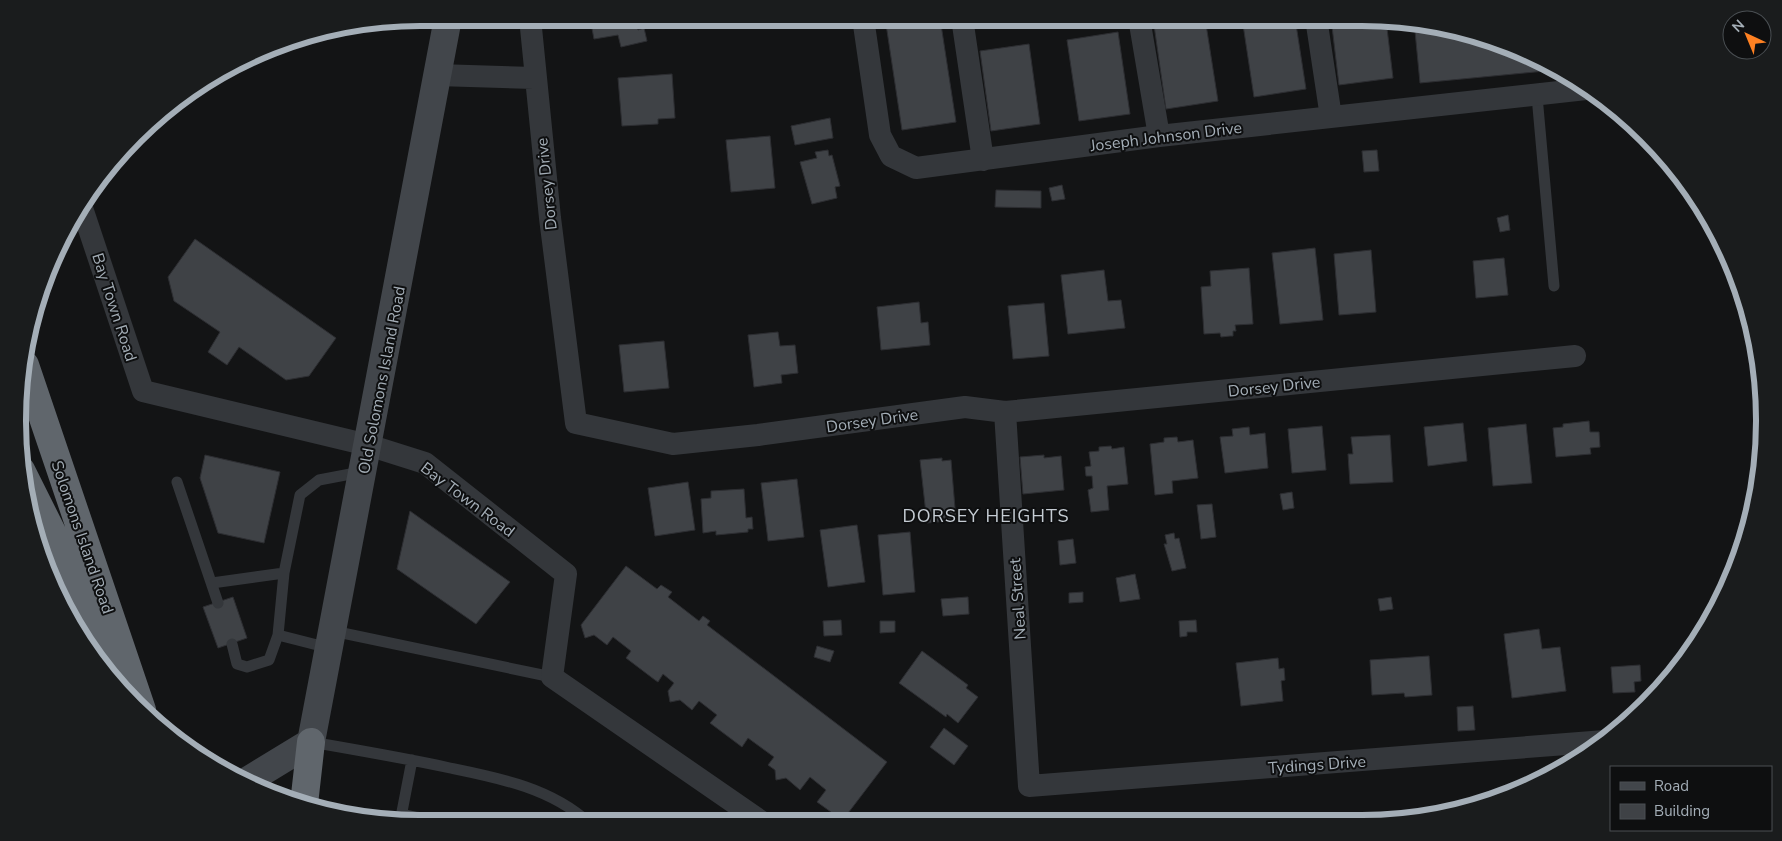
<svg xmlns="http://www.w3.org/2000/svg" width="1782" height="841" viewBox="0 0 1782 841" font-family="'Nunito Sans',sans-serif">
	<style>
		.building { fill: #3f4246; stroke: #2d2e32 }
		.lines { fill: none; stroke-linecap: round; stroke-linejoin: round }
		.lane { stroke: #34373b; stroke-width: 11 }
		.street { stroke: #34373b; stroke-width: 22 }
		.secondary { stroke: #42464b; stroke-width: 28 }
		.highway { stroke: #60666c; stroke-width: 28 }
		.labels { text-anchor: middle; stroke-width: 4; stroke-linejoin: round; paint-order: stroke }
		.street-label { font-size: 16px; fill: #a4aeb7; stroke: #0e0f10 }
		.neighbourhood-label { font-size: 18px; letter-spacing: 1px; fill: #c5ccd3; stroke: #0e0f10 }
		.rim { fill: none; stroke: #a4aeb7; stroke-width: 6 }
	</style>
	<rect width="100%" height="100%" fill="#131415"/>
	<path class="building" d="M590 18H635L638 30 644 28 647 41 621 47 618 35 594 39Z
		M930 18H940L956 122 902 130 886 24Z
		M1153 18H1205L1218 101 1166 109Z
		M1242 18H1295L1306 89 1254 97Z
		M1331 18 1386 20 1393 78 1339 85Z
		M1448 28 1516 48 1556 70 1420 83 1415 31Z
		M1118 32 1130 114 1079 121 1067 40Z
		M1029 44 1040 124 991 131 980 51Z
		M672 74 675 118 658 119V124L622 126 618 78Z
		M830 118 833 138 795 145 791 126Z
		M770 136 775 188 731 192 726 140Z
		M828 150 829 156 832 155 840 186 835 187 837 198 812 204 800 162 817 158 815 152Z
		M1377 150 1379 171 1364 172 1362 151Z
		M1062 185 1065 199 1052 201 1049 188Z
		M996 190 1041 191V208L995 207Z
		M1508 215 1510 230 1500 232 1497 218Z
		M195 239 336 338 309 376 286 380 239 347 227 365 208 352 220 332 174 301 168 277Z
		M1315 248 1323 320 1280 324 1272 253Z
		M1371 250 1376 312 1339 315 1334 254Z
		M1504 258 1508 295 1476 298 1473 261Z
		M1249 268 1253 324 1235 325 1236 331H1233V336H1230L1221 337 1220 333 1204 334 1201 287 1211 286 1210 271Z
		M1104 270 1108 301 1121 300 1125 328 1068 334 1061 275Z
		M919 302 921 323 928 322 930 345 881 350 877 307Z
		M1044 303 1049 356 1013 359 1008 306Z
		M778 332 780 346 795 345 798 373 781 375 782 383 754 387 748 335Z
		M664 341 669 388 624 392 619 345Z
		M1589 421 1590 432H1599L1600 447 1590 448 1591 454 1556 457 1553 428 1563 427V424Z
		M1463 423 1467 461 1428 466 1424 427Z
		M1526 424 1532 483 1493 486 1488 428Z
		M1322 426 1326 470 1292 473 1288 429Z
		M1249 427 1250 435 1265 433 1268 468 1225 473 1220 437 1233 436 1232 429Z
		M1390 435 1393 482 1350 484 1348 454H1353L1351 437Z
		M1177 437 1178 442 1193 440 1198 478 1172 481 1173 493 1155 495 1150 444 1164 442V438Z
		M1111 446 1112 449 1124 447 1128 484 1107 486 1109 510 1091 512 1088 490 1093 488 1092 476H1086L1085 467 1091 466 1089 452 1099 451V447Z
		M205 455 280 472 264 543 218 533 200 478Z
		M1044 455V458L1061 456 1064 490 1023 494 1020 457Z
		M942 458V461L951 460 956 520 927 523 920 460Z
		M797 479 804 537 768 541 761 483Z
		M688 482 695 530 655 536 648 488Z
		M744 489 746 518 752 517 753 529H748V532L716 535V531L703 533 701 499 711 498V491Z
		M1292 492 1294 508 1283 510 1280 494Z
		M1212 504 1216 537 1201 539 1197 505Z
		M410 511 510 582 476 624 397 569Z
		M857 525 865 582 828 587 820 530Z
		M910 532 915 592 883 595 878 535Z
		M1174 533 1175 539 1179 538 1186 568 1172 571 1164 544H1167L1165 535Z
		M1073 539 1076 563 1060 565 1058 541Z
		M626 566 657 589 661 585 672 592 668 597 699 621 703 616 710 621 707 625 887 762 842 821 832 822 831 812 817 802 826 790 810 777 800 790 786 778 776 780 775 770 768 765 774 757 748 738 742 747 710 723 717 715 699 701 692 710 680 700 670 702 668 691 674 683 663 674 658 682 655 680 626 658 631 651 613 637 607 645 594 635 585 638 581 625Z
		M1135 574 1140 599 1120 602 1116 578Z
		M1083 592V602L1069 603V593Z
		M233 597 247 638 218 648 203 607Z
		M968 597 969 614 943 616 941 599Z
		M1391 597 1393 609 1380 611 1378 599Z
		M841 620 842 635 824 636 823 621Z
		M1196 620 1197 632H1187V636L1180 637 1179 621Z
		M880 621H895V632L880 633Z
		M1539 629 1542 649 1560 647 1566 691 1512 698 1504 634Z
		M817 646 834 651 830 662 814 657Z
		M922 651 968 685 966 688 978 697 958 723 947 714 946 717 899 683Z
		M1429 656 1432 695 1405 697 1404 693 1372 695 1370 660Z
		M1278 658 1279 669 1284 668 1285 680 1281 681 1283 701 1241 706 1236 663Z
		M1640 665 1641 681 1634 682 1635 692 1613 693 1611 667Z
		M1473 706 1475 730 1458 731 1457 707Z
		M944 728 968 746 954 765 930 747Z"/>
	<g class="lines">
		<path class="lane" d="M1537 96 1554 286
			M177 482 218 603
			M212 583 284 573
			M333 631 552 677
			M232 644 237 664 247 667 269 660 278 635
			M329 648 278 635 284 573 300 495 319 480 361 472
			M311 742C357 750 404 758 450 768 499 778 551 788 589 823
			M402 814 440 823
			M400 822 412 760"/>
		<path class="street" d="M530 18 550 218 576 423 673 444 758 435 965 407 1005 412 1575 356
			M863 18 880 135 891 156 916 168 1159 136 1586 89
			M962 18 983 160
			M1139 18 1159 136
			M1316 18 1331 117
			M437 75 534 78
			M81 205 143 391 368 445 425 463 566 574 552 677 762 822
			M1005 412 1029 786 1605 741"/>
		<path class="secondary" d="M247 781 311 742 448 18"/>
		<path class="highway" d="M25 365 142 710
			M21 470 56 540 97 660
			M304 804 311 742"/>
	</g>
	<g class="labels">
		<g class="street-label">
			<text transform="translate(1166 136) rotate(-7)" y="6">Joseph Johnson Drive</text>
			<text transform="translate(546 184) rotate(-96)" y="6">Dorsey Drive</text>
			<text transform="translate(115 307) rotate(72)" y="6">Bay Town Road</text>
			<text transform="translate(381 380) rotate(-79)" y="6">Old Solomons Island Road</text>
			<text transform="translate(1274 386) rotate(-6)" y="6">Dorsey Drive</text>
			<text transform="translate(872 420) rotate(-8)" y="6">Dorsey Drive</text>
			<text transform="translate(468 499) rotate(37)" y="6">Bay Town Road</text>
			<text transform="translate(83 537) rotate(71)" y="6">Solomons Island Road</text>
			<text transform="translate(1017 599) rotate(-94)" y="6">Neal Street</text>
			<text transform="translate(1317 764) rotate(-4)" y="6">Tydings Drive</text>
		</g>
		<g class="neighbourhood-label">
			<text x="986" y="522">DORSEY HEIGHTS</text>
		</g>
	</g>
	<path d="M0 0H1782V841H0ZM420 26H1362A394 394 0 0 1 1756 420V421A394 394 0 0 1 1362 815H420A394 394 0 0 1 26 421V420A394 394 0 0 1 420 26Z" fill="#1a1c1d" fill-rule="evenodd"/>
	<path class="rim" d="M420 26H1362A394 394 0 0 1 1756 420V421A394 394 0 0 1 1362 815H420A394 394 0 0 1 26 421V420A394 394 0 0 1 420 26Z"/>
	<rect x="1610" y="766" width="162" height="65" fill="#0e0f10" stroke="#4a4f53"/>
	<rect x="1620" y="782" width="25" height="8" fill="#42464b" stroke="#4a4f53"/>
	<text x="1654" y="791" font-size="15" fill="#a4aeb7">Road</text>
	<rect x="1620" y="804" width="25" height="15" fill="#3f4246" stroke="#4a4f53"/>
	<text x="1654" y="816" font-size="15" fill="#a4aeb7">Building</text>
	<g transform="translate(1747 35) rotate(316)"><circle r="24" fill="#0e0f10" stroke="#4a4f53"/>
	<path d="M0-4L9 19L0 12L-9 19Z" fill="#ff8122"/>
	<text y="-8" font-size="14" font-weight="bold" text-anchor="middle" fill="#a4aeb7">N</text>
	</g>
</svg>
